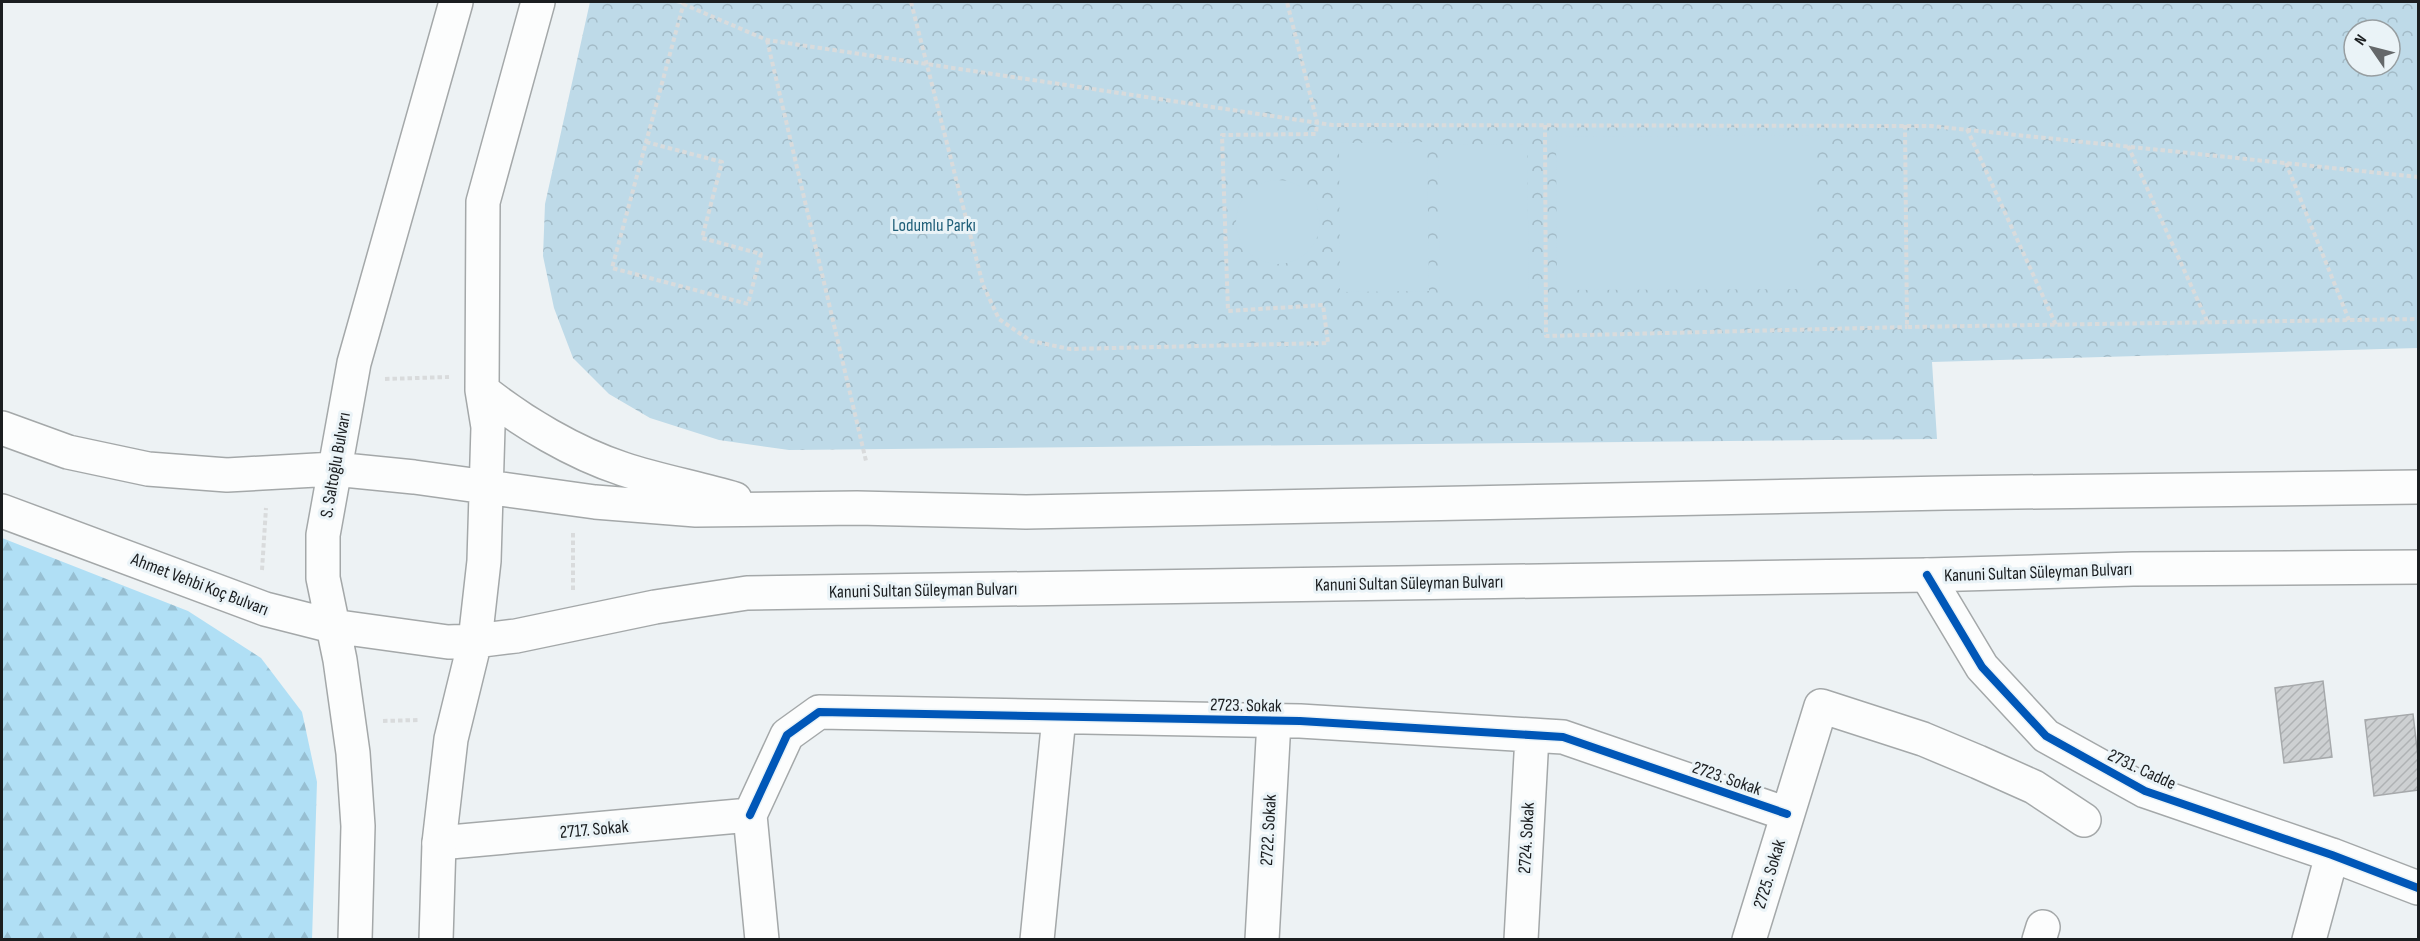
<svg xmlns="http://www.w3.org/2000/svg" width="2420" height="941" viewBox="0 0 2420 941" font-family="'Sofia Sans Condensed',sans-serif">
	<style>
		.forest { fill: url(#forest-firs) }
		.park { fill: url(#park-crowns); fill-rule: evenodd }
		.garden { fill: #bedae8 }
		.building { fill: url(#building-hatch); stroke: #a6a9ab; stroke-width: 1.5 }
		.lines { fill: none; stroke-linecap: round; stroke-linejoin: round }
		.minor-casing { stroke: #a4a8a9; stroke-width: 36 }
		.major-casing { stroke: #a4a8a9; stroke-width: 36 }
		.path { stroke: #d9dbdc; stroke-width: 4; stroke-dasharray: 4.5 3; stroke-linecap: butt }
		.minor { stroke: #fcfdfd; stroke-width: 33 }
		.major { stroke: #fcfdfd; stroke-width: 33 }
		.cycleway-casing { stroke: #eaf3f7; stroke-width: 11 }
		.cycleway { stroke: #0057b8; stroke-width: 8 }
		.labels { text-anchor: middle; stroke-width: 6; stroke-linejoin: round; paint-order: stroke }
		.park-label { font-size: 18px; fill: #1f5e78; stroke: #eaf3f7 }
		.street-label { font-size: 18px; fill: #1b1e20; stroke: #eaf3f7 }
	</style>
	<defs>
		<pattern id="forest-firs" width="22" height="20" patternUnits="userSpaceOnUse" patternTransform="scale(1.5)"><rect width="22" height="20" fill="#b0dff5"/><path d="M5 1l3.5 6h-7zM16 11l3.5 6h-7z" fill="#97bfd2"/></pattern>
		<pattern id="park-crowns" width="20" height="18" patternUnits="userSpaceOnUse" patternTransform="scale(1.5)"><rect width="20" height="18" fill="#bedae8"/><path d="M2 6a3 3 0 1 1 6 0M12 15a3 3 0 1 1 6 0" fill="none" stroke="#a3bbc7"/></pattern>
		<pattern id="building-hatch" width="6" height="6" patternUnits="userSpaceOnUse" patternTransform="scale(1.5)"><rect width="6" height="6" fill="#cdd0d2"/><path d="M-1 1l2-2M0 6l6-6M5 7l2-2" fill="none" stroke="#afb2b4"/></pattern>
	</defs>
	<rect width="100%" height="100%" fill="#edf2f4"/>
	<path class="forest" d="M2 538 188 611 261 658 302 712 317 782 312 939H2Z"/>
	<path class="park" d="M590 2H669L683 4 684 2H2418V348L1932 362 1937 439 789 450 719 440 650 418 609 394 573 358 554 308 543 256 545 204ZM2354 30H2390V66H2354Z"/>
	<path class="garden" d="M1815 135V289L1557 290 1556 137Z
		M1427 142 1429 291 1340 292 1339 143Z
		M1527 144 1529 294H1440L1438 145Z
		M1236 222a42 42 0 1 1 84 0a42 42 0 1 1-84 0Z"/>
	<path class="building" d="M2323 681 2332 757 2284 763 2275 688Z
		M2413 714 2418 757V790L2374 796 2365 720Z"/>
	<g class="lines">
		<g class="minor-casing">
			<path id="minor" d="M1927 575 1982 667 2046 736 2145 791 2332 855 2418 888
				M750 815 787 735 819 712 1300 721 1563 737 1787 814
				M750 815 762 940
				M439 843 750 815
				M1037 940 1059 717
				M1262 940 1274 721
				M1521 940 1532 736
				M1749 940 1821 706 1923 739 1978 762 2034 787 2084 820
				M2039 940 2043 927
				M2309 940 2332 855"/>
		</g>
		<g class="major-casing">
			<path id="major" d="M482 390C522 422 574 453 623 469 659 481 698 488 735 499
				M2 428 68 452 148 469 227 475 334 469 414 477 595 502 696 510 857 508 1026 512 1945 493 2418 487
				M2 511 265 609 332 626 448 642 475 641 516 636 655 607 747 593 1927 575 2133 569 2418 567
				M355 940 358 826 353 753 340 660 323 578V535L354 363 456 2
				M436 940 439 843 451 739 475 641 484 561 488 427 482 390 483 202 538 2"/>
		</g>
		<path class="path" d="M911 2 983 285 999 319 1031 341 1070 349 1328 343 1323 305 1228 311 1222 135 1316 134 1317 122 1287 2
			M683 4 767 40 1332 125 1931 126 2418 177
			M767 40 866 461
			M1545 125 1546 336 1907 327
			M1905 125 1907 327 2418 319
			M1967 129 2056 325
			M646 142 722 162 702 238 761 254 748 304 612 268 684 2
			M2128 146 2208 323
			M2286 163 2349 320
			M385 379 449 377
			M262 570 266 508
			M573 590V532
			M383 721 418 720"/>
		<use href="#minor" class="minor"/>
		<use href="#major" class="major"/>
		<g class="cycleway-casing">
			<path id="cycleway" d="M1927 575 1982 667 2046 736 2145 791 2332 855 2418 888
				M750 815 787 735 819 712 1300 721 1563 737 1787 814"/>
		</g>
		<use href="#cycleway" class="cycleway"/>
	</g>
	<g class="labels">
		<g class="park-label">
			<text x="934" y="231">Lodumlu Parkı</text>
		</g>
		<g class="street-label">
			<text transform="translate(335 465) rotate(-80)" y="6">S. Saltoğlu Bulvarı</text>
			<text transform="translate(2038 572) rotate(-2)" y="6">Kanuni Sultan Süleyman Bulvarı</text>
			<text transform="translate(1409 583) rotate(-1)" y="6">Kanuni Sultan Süleyman Bulvarı</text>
			<text transform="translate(200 584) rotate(21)" y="6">Ahmet Vehbi Koç Bulvarı</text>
			<text transform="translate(923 590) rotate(-1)" y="6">Kanuni Sultan Süleyman Bulvarı</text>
			<text transform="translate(1246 705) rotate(1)" y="6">2723. Sokak</text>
			<text transform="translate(2142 769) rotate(25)" y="6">2731. Cadde</text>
			<text transform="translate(1727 778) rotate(19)" y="6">2723. Sokak</text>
			<text transform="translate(594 829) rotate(-5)" y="6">2717. Sokak</text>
			<text transform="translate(1268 830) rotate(-87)" y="6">2722. Sokak</text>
			<text transform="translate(1526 838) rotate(-87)" y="6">2724. Sokak</text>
			<text transform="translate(1769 874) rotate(-73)" y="6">2725. Sokak</text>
		</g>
	</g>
	<rect width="2420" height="941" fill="none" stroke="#1b1e20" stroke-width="6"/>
	<g transform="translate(2372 48) rotate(305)"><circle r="28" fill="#eaf3f7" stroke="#979ea1" stroke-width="1.5"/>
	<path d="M0-4.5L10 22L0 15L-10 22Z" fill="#64686a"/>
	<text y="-9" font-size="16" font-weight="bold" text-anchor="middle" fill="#1b1e20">N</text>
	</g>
</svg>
